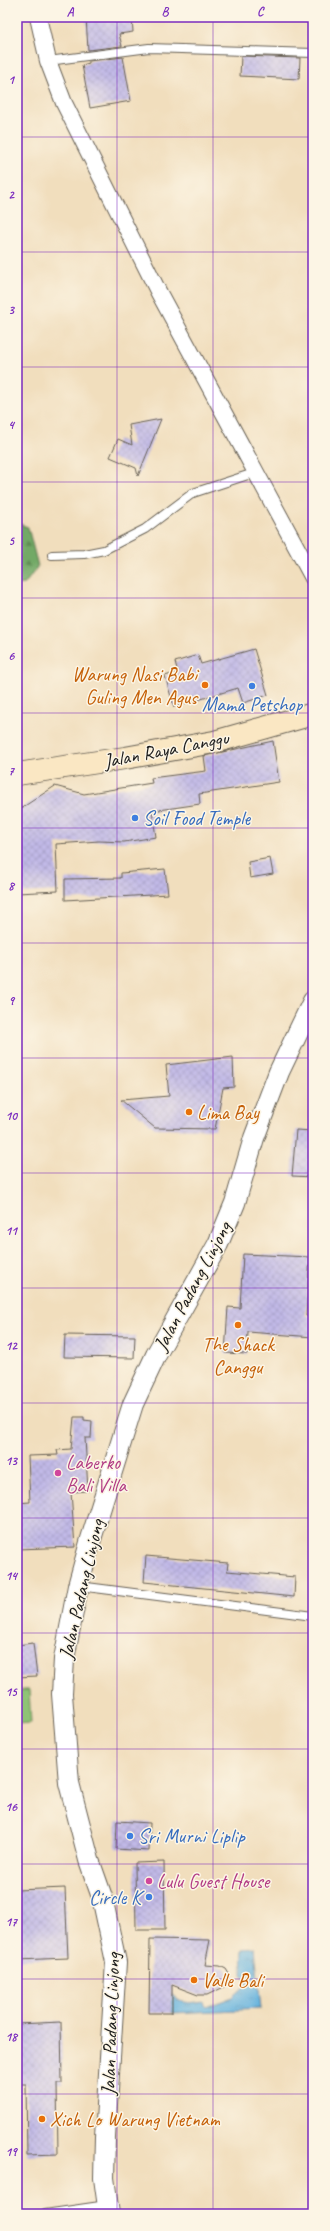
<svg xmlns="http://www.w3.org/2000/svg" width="330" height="2231" viewBox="0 0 330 2231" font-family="Caveat,sans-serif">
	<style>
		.forest { fill: url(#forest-firs); stroke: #476241 }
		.garden { fill: #8ec375; stroke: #557048 }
		.water { fill: url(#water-ripples); stroke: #40677d }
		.building { fill: url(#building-cross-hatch) }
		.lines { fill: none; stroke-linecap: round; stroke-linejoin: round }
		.service-casing { stroke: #676054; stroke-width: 10 }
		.minor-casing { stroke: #676054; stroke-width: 18 }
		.tertiary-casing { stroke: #676054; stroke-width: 22 }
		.secondary-casing { stroke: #676054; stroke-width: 24 }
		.service { stroke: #fff; stroke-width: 8 }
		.minor { stroke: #fff; stroke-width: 16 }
		.tertiary { stroke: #fff; stroke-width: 20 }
		.secondary { stroke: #fae7c3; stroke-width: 22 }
		.grid { fill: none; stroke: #7b2cbf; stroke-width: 1; stroke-opacity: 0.55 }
		.food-dot { fill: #e8710a; stroke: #fcf5e5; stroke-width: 1.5 }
		.shop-dot { fill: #3f7fe0; stroke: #fcf5e5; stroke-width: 1.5 }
		.hotel-dot { fill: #d1479c; stroke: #fcf5e5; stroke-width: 1.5 }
		.labels { text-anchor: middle; stroke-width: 3; stroke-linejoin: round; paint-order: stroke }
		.food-label { font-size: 20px; fill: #c56008; stroke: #fcf5e5; text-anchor: start }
		.shop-label { font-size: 20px; fill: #366cbe; stroke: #fcf5e5; text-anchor: start }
		.street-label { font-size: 20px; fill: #1c1c1c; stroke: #fcf5e5 }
		.hotel-label { font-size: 20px; fill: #b23c85; stroke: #fcf5e5; text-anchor: start }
		.neatline { fill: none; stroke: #7b2cbf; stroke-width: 1.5 }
		.grid-label { font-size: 13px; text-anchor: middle; font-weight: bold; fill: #7b2cbf }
	</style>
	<defs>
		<pattern id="forest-firs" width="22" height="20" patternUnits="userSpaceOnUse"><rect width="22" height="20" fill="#72a966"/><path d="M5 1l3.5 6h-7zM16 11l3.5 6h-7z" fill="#5d8953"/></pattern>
		<pattern id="water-ripples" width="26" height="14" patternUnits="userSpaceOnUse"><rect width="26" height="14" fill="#65b2de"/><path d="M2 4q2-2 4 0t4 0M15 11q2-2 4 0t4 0" fill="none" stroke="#5798be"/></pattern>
		<pattern id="building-cross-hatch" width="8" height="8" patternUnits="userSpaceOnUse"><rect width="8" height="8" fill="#c1b9e7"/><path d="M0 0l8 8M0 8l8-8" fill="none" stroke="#a59ec6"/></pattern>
	</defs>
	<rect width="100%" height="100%" fill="#fcf5e5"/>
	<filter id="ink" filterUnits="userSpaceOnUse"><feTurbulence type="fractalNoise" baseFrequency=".025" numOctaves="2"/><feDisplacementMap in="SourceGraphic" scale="8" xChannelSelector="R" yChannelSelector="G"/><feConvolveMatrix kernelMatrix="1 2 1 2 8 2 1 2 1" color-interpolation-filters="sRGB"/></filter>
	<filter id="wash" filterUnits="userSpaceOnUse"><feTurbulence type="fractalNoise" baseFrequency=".012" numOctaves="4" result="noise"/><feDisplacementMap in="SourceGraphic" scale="16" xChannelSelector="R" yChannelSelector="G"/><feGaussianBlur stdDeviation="0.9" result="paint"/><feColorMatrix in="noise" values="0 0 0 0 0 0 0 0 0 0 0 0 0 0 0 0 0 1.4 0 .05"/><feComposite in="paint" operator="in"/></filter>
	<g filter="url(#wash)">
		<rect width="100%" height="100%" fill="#f1debd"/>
		<path class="forest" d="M17 523 28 527 38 566 25 584 17 585Z"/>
		<path class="garden" d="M17 1690H29L31 1723 17 1724Z"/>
		<path class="water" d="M255 1948 261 2009 172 2013V1994L188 2004 204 2002 206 2007 233 1997 247 1984 242 1975 243 1949Z"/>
		<g id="blocks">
			<path class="building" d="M86 17H132L133 32 119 34 122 46 88 50Z
				M241 56 300 58 299 79 240 76Z
				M123 57 131 101 90 108 82 65 89 63V61Z
				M161 419 138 476 136 468 110 457 118 439 132 445 129 425Z
				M254 649 268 695 243 703 238 688 174 707 165 676 178 672 175 662 198 655 201 664Z
				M273 741 279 782 199 794 200 804 152 811 156 837 124 842 99 841 56 844 58 891 17 893V811L55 786 84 794 152 783 151 778 206 771 204 756Z
				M270 858 273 874 250 878 248 862Z
				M165 869 168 894 65 900V879L121 878V873Z
				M233 1057 234 1087 223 1088 215 1129 155 1128 121 1100 169 1096 166 1065Z
				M296 1130 313 1131V1177L292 1176Z
				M243 1254 310 1257 306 1316 313 1317V1337L248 1332 247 1354 225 1353 228 1307 240 1308Z
				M65 1335 135 1336 134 1358 64 1357Z
				M74 1417H84V1420L92 1421 91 1438H85L88 1491 71 1492 75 1547 17 1549V1503L30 1502 28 1456 58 1455 57 1450 71 1449Z
				M146 1556 228 1563 227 1571 295 1577 294 1597 144 1582Z
				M33 1643 37 1676 17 1677V1645Z
				M117 1821 150 1823 149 1851 116 1849Z
				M164 1862 165 1930H136L135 1863Z
				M65 1888 68 1958 17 1960V1890Z
				M150 1939 210 1940 205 1965 220 1966 226 1969 229 1974 228 1981 224 1987 207 1995H198L172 1985V2013H149Z
				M61 2022 62 2083H57L58 2154 27 2155 26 2084H17V2024Z"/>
		</g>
	</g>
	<g filter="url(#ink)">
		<use href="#blocks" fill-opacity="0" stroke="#676054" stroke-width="1"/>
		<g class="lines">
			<g class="service-casing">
				<path id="service" d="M48 61 149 48 313 53
					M52 555 84 554 104 550 145 529 193 493 257 472
					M79 1586 313 1616
					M45 2214 107 2205"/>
			</g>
			<g class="minor-casing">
				<path id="minor" d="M38 17 48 61 64 103 159 293 313 578"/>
			</g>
			<g class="tertiary-casing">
				<path id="tertiary" d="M109 2214 104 2178 105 2137 116 1962 102 1897 89 1860 69 1783 62 1694 64 1659 78 1586 91 1539 133 1404 156 1355 218 1244 235 1203 254 1138 279 1072 313 1001"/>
			</g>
			<g class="secondary-casing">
				<path id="secondary" d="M17 774 125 758 214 742 313 714"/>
			</g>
			<use href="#service" class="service"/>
			<use href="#minor" class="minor"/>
			<use href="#tertiary" class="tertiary"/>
			<use href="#secondary" class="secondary"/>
		</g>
	</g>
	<path class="grid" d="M117 17V2214M213 17V2214M17 137H313M17 252H313M17 367H313M17 482H313M17 598H313M17 713H313M17 828H313M17 943H313M17 1058H313M17 1173H313M17 1288H313M17 1403H313M17 1518H313M17 1633H313M17 1749H313M17 1864H313M17 1979H313M17 2094H313"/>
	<g class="food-dot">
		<circle cx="205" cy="685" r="4"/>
		<circle cx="189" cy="1112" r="4"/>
		<circle cx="238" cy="1325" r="4"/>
		<circle cx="194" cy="1980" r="4"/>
		<circle cx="42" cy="2119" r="4"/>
	</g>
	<g class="shop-dot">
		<circle cx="252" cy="686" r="4"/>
		<circle cx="135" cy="818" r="4"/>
		<circle cx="130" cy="1836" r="4"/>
		<circle cx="149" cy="1897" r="4"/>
	</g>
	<g class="hotel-dot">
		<circle cx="58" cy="1473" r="4"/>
		<circle cx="149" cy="1881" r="4"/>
	</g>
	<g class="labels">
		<g class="food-label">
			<text x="197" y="681" text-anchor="end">Warung Nasi Babi<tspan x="197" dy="23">Guling Men Agus</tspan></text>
			<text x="197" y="1119">Lima Bay</text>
			<text x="238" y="1351" text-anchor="middle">The Shack<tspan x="238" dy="23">Canggu</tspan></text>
			<text x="202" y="1987">Valle Bali</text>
			<text x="50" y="2126">Xich Lo Warung Vietnam</text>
		</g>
		<g class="shop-label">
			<text x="252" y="711" text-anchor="middle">Mama Petshop</text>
			<text x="143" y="825">Soil Food Temple</text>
			<text x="138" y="1843">Sri Murni Liplip</text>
			<text x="141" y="1904" text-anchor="end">Circle K</text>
		</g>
		<g class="street-label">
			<text transform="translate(166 749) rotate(-11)" y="7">Jalan Raya Canggu</text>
			<text transform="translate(192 1286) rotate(-62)" y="7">Jalan Padang Linjong</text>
			<text transform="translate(81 1589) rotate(-77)" y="7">Jalan Padang Linjong</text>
			<text transform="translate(110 2024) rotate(-88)" y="7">Jalan Padang Linjong</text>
		</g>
		<g class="hotel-label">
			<text x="66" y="1469">Laberko<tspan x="66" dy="23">Bali Villa</tspan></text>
			<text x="157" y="1888">Lulu Guest House</text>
		</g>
	</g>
	<rect width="330" height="2231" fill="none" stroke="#fcf5e5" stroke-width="44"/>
	<rect x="22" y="22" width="286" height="2187" class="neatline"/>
	<g class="grid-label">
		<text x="70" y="16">A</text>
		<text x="165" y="16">B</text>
		<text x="260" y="16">C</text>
		<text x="11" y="84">1</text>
		<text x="11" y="199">2</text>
		<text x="11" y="314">3</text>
		<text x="11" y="429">4</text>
		<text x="11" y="545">5</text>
		<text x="11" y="660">6</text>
		<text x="11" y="775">7</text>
		<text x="11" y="890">8</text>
		<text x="11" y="1005">9</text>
		<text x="11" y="1120">10</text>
		<text x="11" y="1235">11</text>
		<text x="11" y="1350">12</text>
		<text x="11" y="1465">13</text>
		<text x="11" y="1580">14</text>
		<text x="11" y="1696">15</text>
		<text x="11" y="1811">16</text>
		<text x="11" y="1926">17</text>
		<text x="11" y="2041">18</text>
		<text x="11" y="2156">19</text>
	</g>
</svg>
